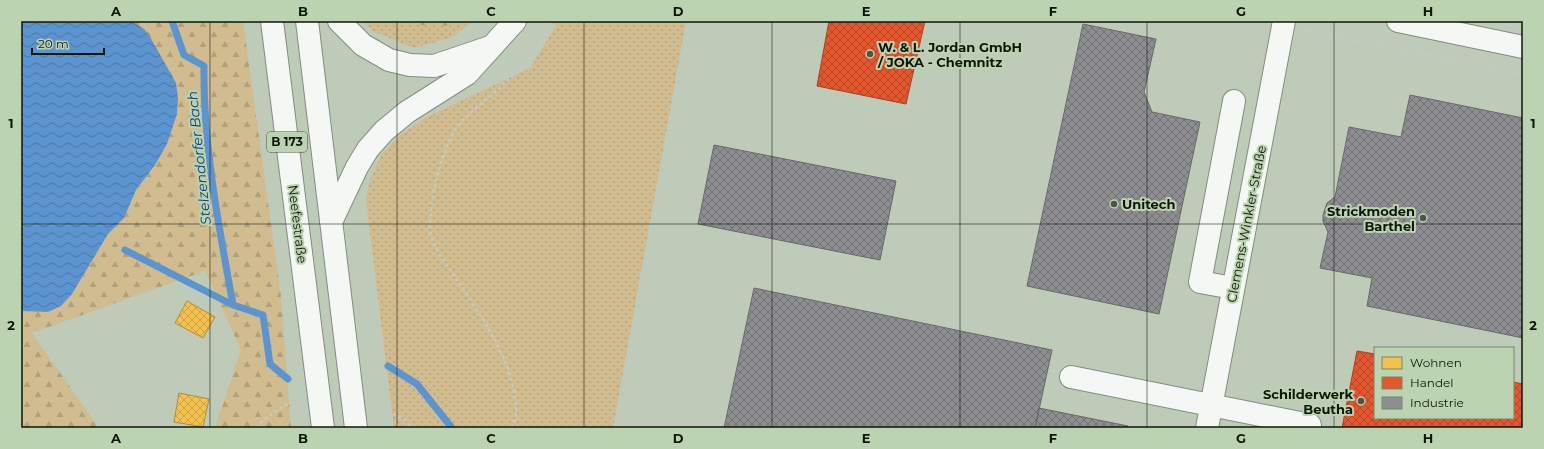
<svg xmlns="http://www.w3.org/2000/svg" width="1544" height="449" viewBox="0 0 1544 449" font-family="Montserrat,sans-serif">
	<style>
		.grass { fill: url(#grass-dots) }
		.forest { fill: url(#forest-firs) }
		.water { fill: url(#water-waves) }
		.homes { fill: url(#homes-cross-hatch); stroke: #ae8e3a }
		.shops { fill: url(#shops-cross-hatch); stroke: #a44423 }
		.industry { fill: url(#industry-cross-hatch); stroke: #676969 }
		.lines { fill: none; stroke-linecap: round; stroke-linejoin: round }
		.stream { stroke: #5c94cf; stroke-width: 7 }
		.minor-casing { stroke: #838c7f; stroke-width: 24 }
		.highway-casing { stroke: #838c7f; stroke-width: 24 }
		.path { stroke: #c6cac4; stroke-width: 2.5; stroke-dasharray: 3 3; stroke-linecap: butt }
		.minor { stroke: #f5f7f4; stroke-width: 22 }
		.highway { stroke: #f5f7f4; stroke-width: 22 }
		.grid { fill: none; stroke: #0e160a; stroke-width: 1; stroke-opacity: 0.55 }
		.poi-dot { fill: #4c5547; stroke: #bcd3b1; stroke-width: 1.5 }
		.labels { text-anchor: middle; stroke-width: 4; stroke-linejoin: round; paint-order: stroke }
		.shield { fill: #bcd3b1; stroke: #424f3c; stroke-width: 1 }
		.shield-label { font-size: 12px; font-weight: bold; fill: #0e160a }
		.poi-label { font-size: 13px; font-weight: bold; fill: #0e160a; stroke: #bcd3b1; text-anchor: start }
		.street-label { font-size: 13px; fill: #0e160a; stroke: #bcd3b1 }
		.water-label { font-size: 14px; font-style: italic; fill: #0c3e79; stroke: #bcd3b1 }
		.neatline { fill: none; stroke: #0e160a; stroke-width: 1.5 }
		.grid-label { font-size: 13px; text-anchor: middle; font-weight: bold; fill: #0e160a }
	</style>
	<defs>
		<pattern id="grass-dots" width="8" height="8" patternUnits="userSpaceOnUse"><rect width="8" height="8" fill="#d0bc8f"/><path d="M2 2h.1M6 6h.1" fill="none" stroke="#b1a17a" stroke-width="1.8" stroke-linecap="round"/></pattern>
		<pattern id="forest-firs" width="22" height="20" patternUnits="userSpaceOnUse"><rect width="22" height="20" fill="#d0bc8f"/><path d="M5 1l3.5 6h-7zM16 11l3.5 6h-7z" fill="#b1a17a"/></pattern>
		<pattern id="water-waves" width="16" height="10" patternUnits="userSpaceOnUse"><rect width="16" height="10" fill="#5c94cf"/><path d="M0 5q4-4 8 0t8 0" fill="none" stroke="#4a78a6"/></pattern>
		<pattern id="homes-cross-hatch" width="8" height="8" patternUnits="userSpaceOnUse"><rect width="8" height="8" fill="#f2c14e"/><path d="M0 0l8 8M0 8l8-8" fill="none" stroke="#cea543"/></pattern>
		<pattern id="shops-cross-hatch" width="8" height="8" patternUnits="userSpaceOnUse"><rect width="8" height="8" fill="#e4572e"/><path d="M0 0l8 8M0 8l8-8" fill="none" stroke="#b74725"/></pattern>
		<pattern id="industry-cross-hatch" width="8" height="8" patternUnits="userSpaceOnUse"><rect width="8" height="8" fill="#8d8d92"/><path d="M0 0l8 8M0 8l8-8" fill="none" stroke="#727275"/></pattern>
	</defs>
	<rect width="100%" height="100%" fill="#bfcbb9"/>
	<path class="grass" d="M364 21H472L453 37 414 48 372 31Z
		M549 21H686L613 428H394L366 200 370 179 382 154 399 136 427 117 530 68 556 26Z"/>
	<path class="forest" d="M132 21H243L281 296 291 428H215L241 350 205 271 32 333 99 428H21V311L48 312 61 306 72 294 108 234 124 218 136 190 155 165 167 144 177 114 144 29Z
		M408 21H452L450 26 414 25Z"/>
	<path class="water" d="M21 21H132L144 29 149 35 176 83 178 98 177 114 167 144 155 165 136 190 124 218 108 234 72 294 61 306 48 312 21 311Z"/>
	<path class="homes" d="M187 301 215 317 203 338 175 323Z
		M179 393 209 399 203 427 174 422Z"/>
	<path class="shops" d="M829 21H925L906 104 817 86Z
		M1357 351 1375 354V418H1513V382L1523 384V428H1342Z"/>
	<path class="industry" d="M1083 24 1156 39 1144 92 1152 112 1200 122 1159 314 1027 286Z
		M1410 95 1523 118V338L1367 306 1372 278 1320 268 1328 232 1323 221V215L1327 203 1335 197 1349 127 1401 137Z
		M714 145 896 181 880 260 698 224Z
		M754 288 1052 350 1035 428H724Z
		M1039 408 1128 426V428H1035Z"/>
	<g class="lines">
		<path class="stream" d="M172 21 184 55 204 66C203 147 219 226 233 305
			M125 250 233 305 263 315 270 364 288 379
			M388 366 417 384 452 428"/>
		<g class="minor-casing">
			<path id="minor" d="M1398 21 1523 47
				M1233 288 1200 282 1234 101
				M1071 377 1310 425V428
				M1207 428 1284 21"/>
		</g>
		<g class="highway-casing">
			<path id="highway" d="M272 21 323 428
				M307 21 356 428
				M339 21 363 45 389 60 410 65 434 66 490 47
				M331 222 357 167 368 149 384 131 407 112 467 74 515 21"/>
		</g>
		<path class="path" d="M1305 30 1523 75
			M21 345 27 347
			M377 406 405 420 412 428
			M257 428 263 420 290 402
			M512 428C514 422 517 416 516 410 515 362 481 316 455 277 445 262 431 246 430 227 430 219 431 210 432 203 435 179 446 139 462 121 469 113 479 106 487 99 509 80 543 49 552 21"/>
		<use href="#minor" class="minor"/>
		<use href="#highway" class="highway"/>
	</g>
	<path class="grid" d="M210 21V428M397 21V428M584 21V428M772 21V428M960 21V428M1147 21V428M1334 21V428M21 224H1523"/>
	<g class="poi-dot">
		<circle cx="870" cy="54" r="4"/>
		<circle cx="1114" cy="204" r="4"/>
		<circle cx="1423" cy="218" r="4"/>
		<circle cx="1361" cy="401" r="4"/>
	</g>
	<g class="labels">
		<rect class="shield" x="267" y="132" width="40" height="20" rx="3"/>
		<g class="shield-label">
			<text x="287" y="146">B 173</text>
		</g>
		<g class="poi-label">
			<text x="878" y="52">W. &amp; L. Jordan GmbH<tspan x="878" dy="15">/ JOKA - Chemnitz</tspan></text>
			<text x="1122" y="209">Unitech</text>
			<text x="1415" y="216" text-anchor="end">Strickmoden<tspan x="1415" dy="15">Barthel</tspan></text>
			<text x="1353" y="399" text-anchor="end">Schilderwerk<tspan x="1353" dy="15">Beutha</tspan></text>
		</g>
		<g class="street-label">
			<text transform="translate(298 224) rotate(83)" y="5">Neefestraße</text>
			<text transform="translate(1246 224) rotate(-79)" y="5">Clemens-Winkler-Straße</text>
		</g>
		<g class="water-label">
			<text transform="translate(199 158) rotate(-96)" y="5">Stelzendorfer Bach</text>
		</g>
	</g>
	<rect width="1544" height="449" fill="none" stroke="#bcd3b1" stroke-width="44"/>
	<rect x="1374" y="347" width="140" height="72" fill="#bcd3b1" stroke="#76876e"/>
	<rect x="1382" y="357" width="20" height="12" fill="#f2c14e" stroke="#76876e"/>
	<text x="1410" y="367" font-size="12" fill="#0e160a">Wohnen</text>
	<rect x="1382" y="377" width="20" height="12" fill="#e4572e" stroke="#76876e"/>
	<text x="1410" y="387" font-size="12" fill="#0e160a">Handel</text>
	<rect x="1382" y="397" width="20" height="12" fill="#8d8d92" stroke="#76876e"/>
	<text x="1410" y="407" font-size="12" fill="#0e160a">Industrie</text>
	<path d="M32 48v6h72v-6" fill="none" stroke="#0e160a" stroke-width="2"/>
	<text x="38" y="48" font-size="12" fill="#0e160a" stroke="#bcd3b1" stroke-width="3" paint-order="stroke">20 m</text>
	<rect x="22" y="22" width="1500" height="405" class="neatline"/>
	<g class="grid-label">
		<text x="116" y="16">A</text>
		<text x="303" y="16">B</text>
		<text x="491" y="16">C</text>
		<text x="678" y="16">D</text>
		<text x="866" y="16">E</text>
		<text x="1053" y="16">F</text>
		<text x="1241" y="16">G</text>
		<text x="1428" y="16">H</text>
		<text x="11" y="128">1</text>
		<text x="1533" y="128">1</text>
		<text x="11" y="330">2</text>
		<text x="1533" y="330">2</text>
		<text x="116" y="443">A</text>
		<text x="303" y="443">B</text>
		<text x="491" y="443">C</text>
		<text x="678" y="443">D</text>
		<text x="866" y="443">E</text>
		<text x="1053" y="443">F</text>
		<text x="1241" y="443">G</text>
		<text x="1428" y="443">H</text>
	</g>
</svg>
